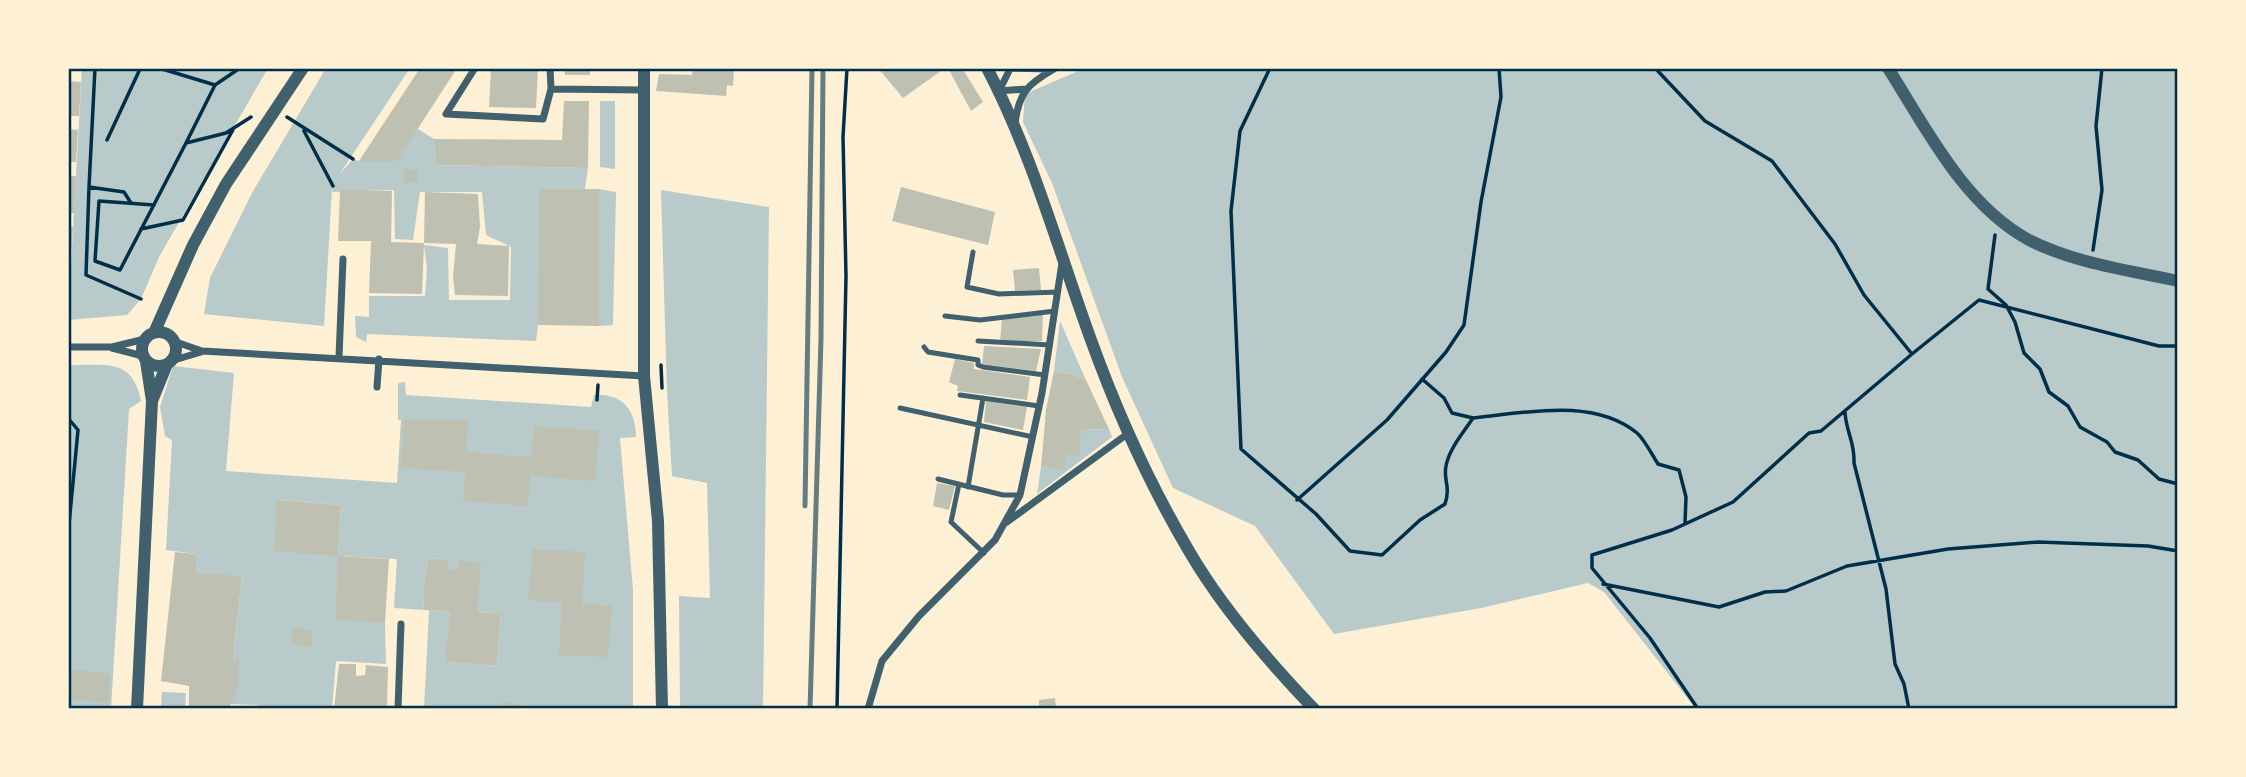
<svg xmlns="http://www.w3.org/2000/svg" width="2246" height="777" viewBox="0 0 2246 777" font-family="'DejaVu Sans',sans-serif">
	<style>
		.green { fill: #b9caca; fill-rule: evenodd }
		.building { fill: #bec0b2 }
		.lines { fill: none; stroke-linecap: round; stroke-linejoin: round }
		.path { stroke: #003049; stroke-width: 3.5 }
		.service { stroke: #3f606c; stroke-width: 5 }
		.minor { stroke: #3f606c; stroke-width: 7 }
		.tertiary { stroke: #3f606c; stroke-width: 12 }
		.rail { stroke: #657d81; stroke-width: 5 }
		.neatline { fill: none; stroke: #003049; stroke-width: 2.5 }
	</style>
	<rect width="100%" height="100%" fill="#fdf0d5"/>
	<path class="green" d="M82 68H268L159 257 141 299 127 315 68 320Z
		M326 68H410L339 175 353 159 359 161 418 129 434 139 436 165 588 168 585 189 538 325 536 341 367 334 366 342 356 337 355 316 369 317V296H425L427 269 424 245 448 248 449 300H510L511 247 486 235 482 192H420L413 240 395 239 394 190 333 192 332 189 324 326 204 314 210 278 252 193Z
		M1085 68H2178V709H1696L1604 592 1588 583 1481 608 1334 634 1255 526 1173 488 1122 377 1052 183 1023 122 1025 94Z
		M600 101H615V169L600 167Z
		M599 189 616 192 613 325 599 326Z
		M661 190 769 207 763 709H680L679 596 710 598 707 483 672 476 667 392Z
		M1060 321 1085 378 1054 371Z
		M68 365C106 366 132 357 141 401L129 409 111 709H68Z
		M173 366 234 373 226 471 397 483 401 420H398V383L405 382 406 395 591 407 594 395C621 393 636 409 636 437L620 438 633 590V709H539L500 702V706H477L476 709H424L429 610 450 611 446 662 497 666 501 614 477 612 459 561 458 569H448L449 560 428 558 423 589 424 610 394 608 397 559 339 556 335 619 385 623 386 664 336 661 332 709H261L258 705 230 704 238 659 233 660 242 577 196 573V554L166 550 172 440 165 436 160 407ZM277 500 341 505 338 555V556Z
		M1109 429 1112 437 1037 494 1041 467 1064 469 1066 454 1081 430Z
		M162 692 186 693 185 709H161Z"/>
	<path class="building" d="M420 68H457L397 161H359Z
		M491 68H538L536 108 489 107Z
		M564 68H590V75H565Z
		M693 68H734L733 86 727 85 726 96 656 91 659 74 692 75Z
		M878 68H945L903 98Z
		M948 68H962L983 102 971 111Z
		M68 81 81 82 79 116H68Z
		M564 101H589L588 168 436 165 434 139 562 140Z
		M68 129 78 130 76 162H68Z
		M404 169 417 170V183H404Z
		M68 176H76L74 213H68Z
		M901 187 995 212 988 245 892 221Z
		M539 189H599V326L538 325Z
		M340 190 392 191 391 242 424 243 422 294 369 293 371 241H338Z
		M425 192 478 194 480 227 477 244 509 246 508 296 455 295 453 277 456 244 424 243Z
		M68 227H73L70 271H68Z
		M1039 268 1041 290 1015 291 1013 270Z
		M1043 314 1042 341 1000 342 1002 318Z
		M984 346 1041 349 1036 371 982 364Z
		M955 359 974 363V369L1030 377 1027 400 957 391 958 386 949 382Z
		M1054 371 1085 378 1109 429 1081 430 1079 456 1066 454 1065 470 1041 467 1046 410Z
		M986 401 1027 407 1023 430 984 422Z
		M404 419 468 421 466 452 531 457 534 426 599 431 595 481 530 476 528 506 463 501 465 472 401 468Z
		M937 483 955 486 949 510 933 506Z
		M277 500 341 505 338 556 274 551Z
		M533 549 585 552 582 604 612 606 608 657 559 655 562 603 528 600Z
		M175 552 196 554V573L242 576 233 660 239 659 238 686 229 709H189V686L161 681Z
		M338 556 389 559 385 623 335 620Z
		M428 558 449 560 448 569H458L459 561 481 563 477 612 501 614 497 666 445 662 450 611 424 610 423 589Z
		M293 628 312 630V646L292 645Z
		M339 664H356V676L365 675 366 665 388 667 387 705 383 709H334Z
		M68 669 110 674 109 703 68 699Z
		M1055 698 1056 709H1039V700Z
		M500 702 520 704V709H476V706H500Z"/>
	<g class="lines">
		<path class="path" d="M95 68 89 187 124 192 131 203
			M159 68 215 85 186 143
			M1270 68 1240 131 1231 211 1241 449 1316 514 1350 551 1382 555 1420 520 1445 504C1451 486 1443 480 1446 466 1449 449 1463 433 1473 418 1525 413 1593 397 1637 433 1645 440 1652 455 1658 464L1679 470 1686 497 1685 523
			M1655 68 1705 121 1772 161 1835 244 1864 295 1912 354 1979 300 2159 346H2178
			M215 85 240 68
			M287 117 353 159
			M304 131 333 186
			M107 140 140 69 144 68
			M89 187 86 275 141 299
			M154 205 99 201 95 261 120 270 186 143 226 133 251 117
			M141 229 183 220 234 128
			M1995 235 1988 289 2006 305 2015 322 2024 353 2040 369 2049 392 2068 406 2080 427 2107 442 2115 452 2138 460 2159 479 2178 484
			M2093 250 2102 190 2096 126 2102 68
			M661 365 662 388
			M1422 379 1444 398 1452 413 1473 418
			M597 400 598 385
			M1845 412C1846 432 1855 442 1854 463L1886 589 1895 664 1904 684 1909 709
			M68 418 78 430 68 535
			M1297 500 1387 420 1446 352 1464 325 1481 202 1501 97 1499 68
			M1603 584 1719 607 1765 592 1786 591 1847 566 1948 549 2038 542 2148 546 2178 551
			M837 709 846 276 843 137 847 68
			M1698 709 1650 638 1592 568V555L1672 530 1733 502 1809 433 1821 431 1912 354"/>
		<path class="service" d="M973 252 967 287 999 294 1058 292
			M945 316 980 320 1055 311
			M978 341 1050 345
			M924 347 928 352 978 360V365L983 367 1045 375
			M960 395 1039 406
			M900 408 1033 437
			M938 479 1003 495H1020
			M959 484 951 522 984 553
			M968 487 983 398"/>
		<path class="minor" d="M475 68 446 114 543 119 551 89 550 68
			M1009 68 1051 69
			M1010 69 999 91 1026 89
			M551 89 644 90
			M1015 123C1019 92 1028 84 1054 69
			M173 341 202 351 644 376
			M68 347H112L145 339
			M112 348 143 356
			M339 357 343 259
			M171 361 201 352
			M377 387 379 359
			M1007 522 1130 432
			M398 709 401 624
			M868 709 882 661 919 616 995 540 1020 495 1042 393 1062 263"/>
		<path class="tertiary" d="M644 68V376L658 521 662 709
			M987 68C1032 154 1058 249 1091 340 1117 412 1150 485 1189 551 1222 608 1269 662 1314 709
			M1888 68C1926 128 1964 205 2029 240 2074 263 2128 270 2178 281
			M142 349a17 17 0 1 1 34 0a17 17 0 1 1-34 0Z
			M154 333 193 245 226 184 303 68
			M152 401 167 364
			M137 709 152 401 146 361"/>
		<path class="rail" d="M805 506 812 68
			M810 709 821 339 823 68"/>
	</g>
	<rect width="2246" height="777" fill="none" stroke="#fdf0d5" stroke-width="140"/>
	<rect x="70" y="70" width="2106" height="637" class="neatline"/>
</svg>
